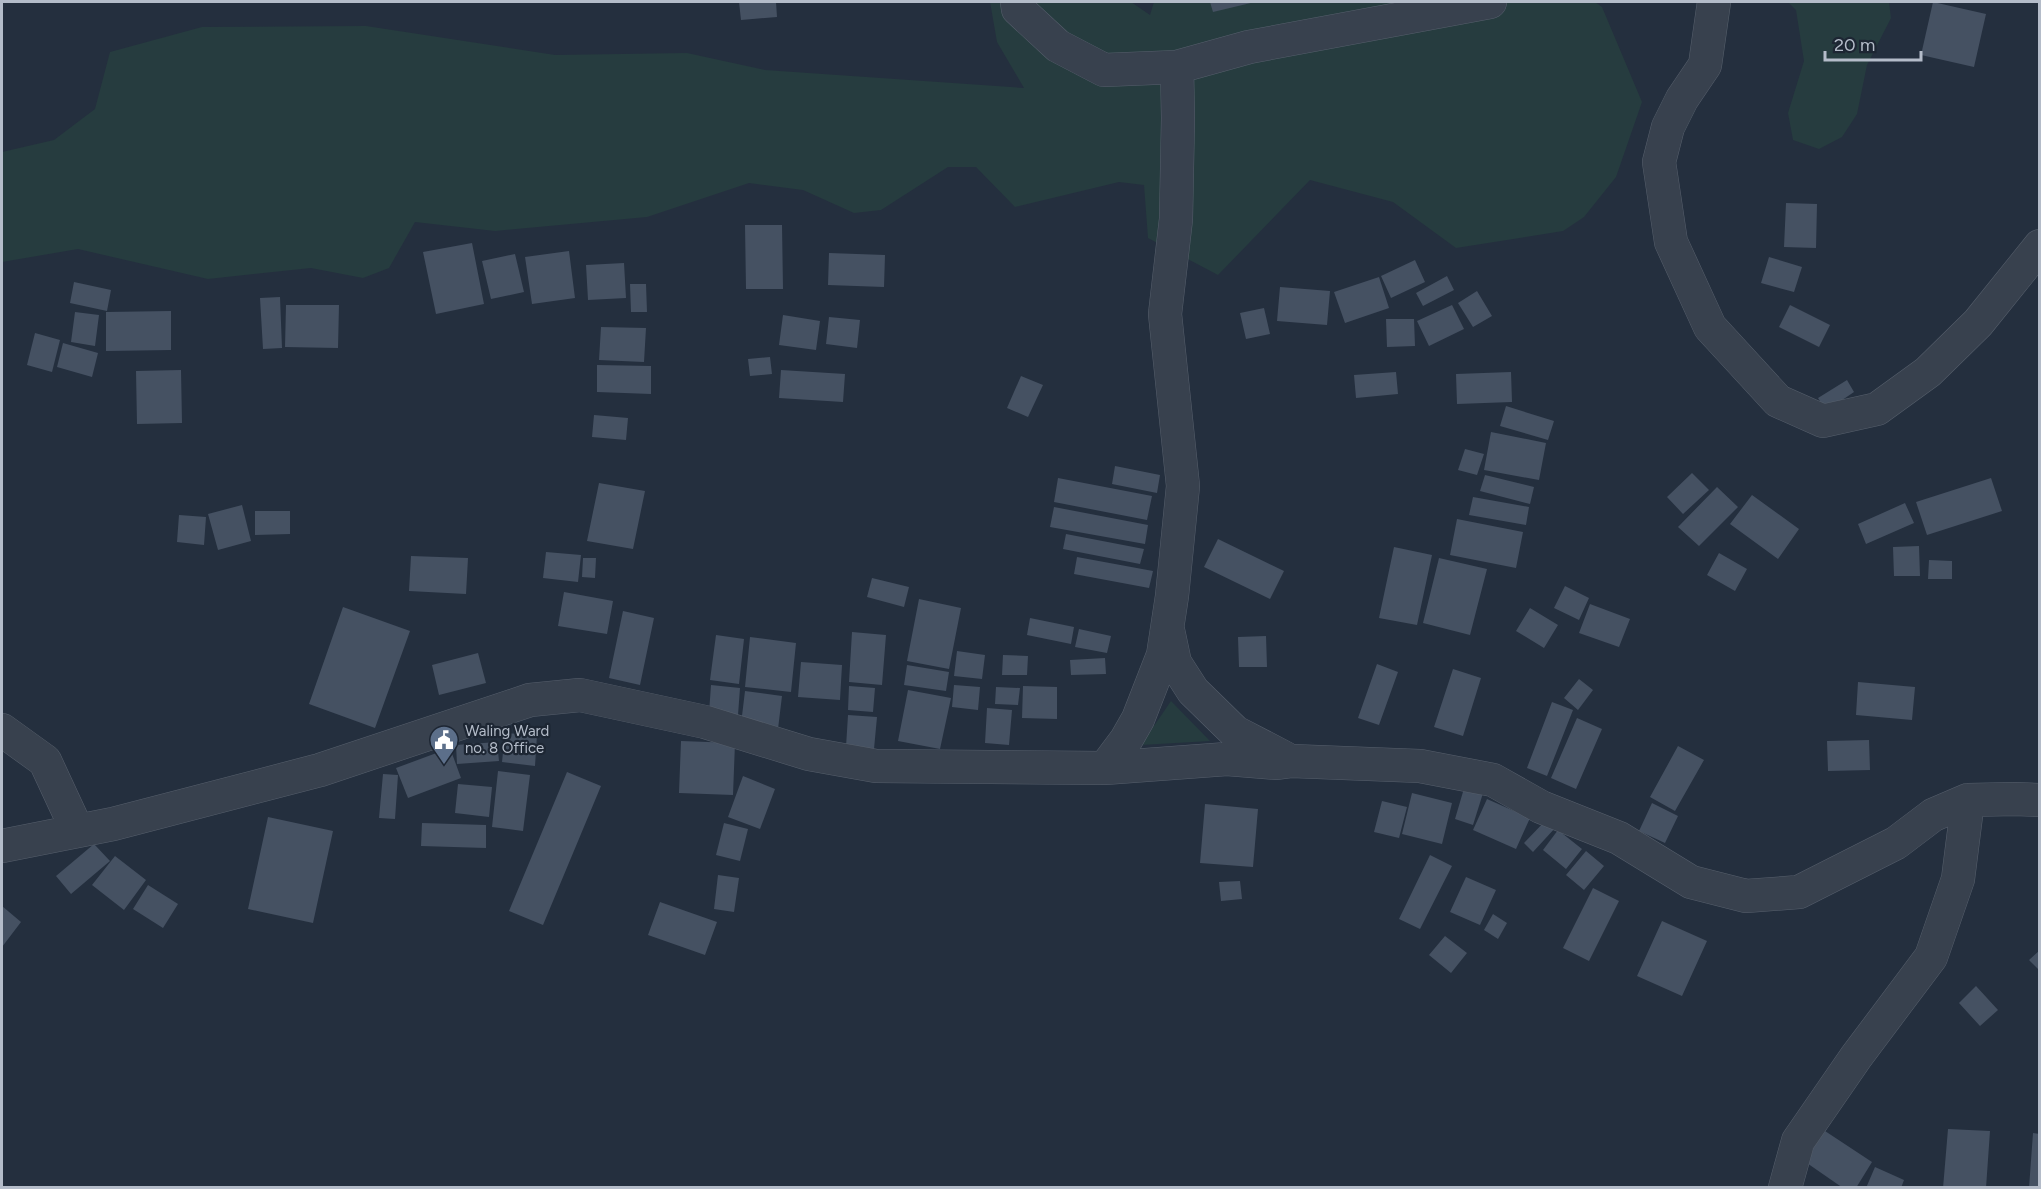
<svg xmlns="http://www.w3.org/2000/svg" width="2041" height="1189" viewBox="0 0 2041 1189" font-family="Figtree,sans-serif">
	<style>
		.green { fill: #263c3f }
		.building { fill: #455162 }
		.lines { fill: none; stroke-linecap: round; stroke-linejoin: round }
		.minor-casing { stroke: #565f6c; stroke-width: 34 }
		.minor { stroke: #38414e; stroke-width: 33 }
		.labels { text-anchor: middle; stroke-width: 4.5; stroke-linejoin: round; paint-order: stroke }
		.poi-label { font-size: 15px; fill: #b4bcc9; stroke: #1d2633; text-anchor: start }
	</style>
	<rect width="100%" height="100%" fill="#242f3e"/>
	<path class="green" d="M990 2H1131L1150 15 1154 2H1595L1602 7 1642 102 1616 177 1584 217 1563 231 1456 248 1393 202 1310 180 1218 275 1148 238 1144 185 1119 182 1015 207 976 167H948L881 210 854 213 803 190 749 183 647 217 495 231 415 222 389 268 363 278 311 268 208 279 78 249 2 262V152L54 140 95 109 110 52 202 27 366 26 555 55 687 53 765 70 1024 88 997 42Z
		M1788 2H1889L1891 18 1867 65 1857 114 1842 137 1819 149 1793 140 1788 113 1804 61 1796 10Z
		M1171 701 1210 741 1141 745Z"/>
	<path class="building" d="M739 2H776L777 17 741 20Z
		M1210 2H1255L1213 12Z
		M1933 2 1986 14 1974 67 1921 55Z
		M1786 203 1817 204 1816 248 1784 247Z
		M745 225H782L783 289H746Z
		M472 243 484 304 436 314 423 252Z
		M569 251 575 298 532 304 525 257Z
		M829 253 885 255 884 287 828 285Z
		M515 254 524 292 491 299 482 261Z
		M1769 257 1802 267 1794 292 1761 283Z
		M1415 260 1425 282 1391 298 1381 276Z
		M624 263 626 298 588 300 586 265Z
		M1447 276 1454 290 1423 306 1416 293Z
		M1379 277 1389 308 1345 323 1334 292Z
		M74 282 111 290 107 311 70 303Z
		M630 284H646L647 312H631Z
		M1280 287 1330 291 1327 325 1277 321Z
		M1477 291 1492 316 1473 327 1458 303Z
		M280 297 282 348 263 349 260 298Z
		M286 305H339L338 348 285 347Z
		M1452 305 1464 329 1429 346 1417 321Z
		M1790 305 1830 325 1819 347 1779 327Z
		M1264 308 1270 334 1246 339 1240 313Z
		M171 311V350L106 351V312Z
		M75 312 99 315 95 346 71 342Z
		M783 315 820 321 816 350 779 345Z
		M829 317 860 320 857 348 826 344Z
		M1386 319H1414L1415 346 1387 347Z
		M601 327 646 328 644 362 599 360Z
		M35 333 60 340 52 372 27 365Z
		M63 343 98 353 92 377 57 367Z
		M770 357 772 374 750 376 748 359Z
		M597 365 651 366V394L597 392Z
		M181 370 182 423 137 424 136 371Z
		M781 370 845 374 843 402 779 398Z
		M1396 372 1398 394 1356 398 1354 375Z
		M1511 372 1512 402 1457 404 1456 374Z
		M1021 376 1043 385 1028 417 1007 408Z
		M1847 380 1854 392 1826 411 1818 398Z
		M1506 406 1554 421 1548 440 1500 426Z
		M594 415 628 418 626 440 592 437Z
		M1491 432 1546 443 1539 480 1484 470Z
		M1465 449 1484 454 1477 475 1458 470Z
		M1115 466 1160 475 1157 493 1112 484Z
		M1692 473 1709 490 1683 514 1667 497Z
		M1485 475 1534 487 1530 504 1480 491Z
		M1058 478 1152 496 1147 520 1054 502Z
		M1991 478 2002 511 1927 535 1916 502Z
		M599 483 645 491 633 549 587 541Z
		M1717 487 1738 507 1699 546 1678 527Z
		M1752 495 1799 529 1778 559 1730 524Z
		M1473 497 1529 507 1526 525 1469 515Z
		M1905 503 1914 523 1866 544 1858 524Z
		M242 505 251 541 218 550 208 514Z
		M1054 507 1148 525 1145 544 1050 527Z
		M255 511H290V534L255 535Z
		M179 515 206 517 204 545 177 542Z
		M1457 519 1523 532 1516 568 1450 555Z
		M1066 534 1144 549 1140 564 1063 549Z
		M1218 539 1284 571 1270 599 1204 567Z
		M1919 546 1920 576H1894L1893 547Z
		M1394 547 1432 555 1417 625 1379 618Z
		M546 552 581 555 578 582 543 578Z
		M1719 553 1747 569 1735 591 1707 575Z
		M411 556 468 558 466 594 409 591Z
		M1077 557 1153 571 1149 588 1074 574Z
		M583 558H596L595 578 582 577Z
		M1439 558 1487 569 1470 635 1423 623Z
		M1929 560 1952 561V579H1928Z
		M872 578 909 587 904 607 867 597Z
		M1565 586 1589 598 1579 620 1554 608Z
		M564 592 613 601 607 634 558 626Z
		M919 599 961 608 949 669 907 661Z
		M1590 604 1630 619 1619 647 1579 633Z
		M343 607 410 631 375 728 309 704Z
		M1530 608 1558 625 1544 648 1516 631Z
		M623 611 654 618 640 685 609 678Z
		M1030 618 1074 627 1071 644 1027 635Z
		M1079 629 1111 636 1107 653 1075 647Z
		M852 632 886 635 882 685 849 682Z
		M716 635 744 639 739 684 710 680Z
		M1266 636 1267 667H1239L1238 637Z
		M750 637 796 643 791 692 745 687Z
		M957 651 985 655 982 679 954 676Z
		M478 653 486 683 439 695 432 665Z
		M1003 655 1028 656 1027 675H1002Z
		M1105 658 1106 674 1071 675 1070 660Z
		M801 662 842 665 840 700 798 697Z
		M1377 664 1398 672 1379 725 1358 718Z
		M907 665 949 672 946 691 904 685Z
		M1453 669 1481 678 1463 736 1434 727Z
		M1579 679 1593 690 1578 710 1564 698Z
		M1858 682 1915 687 1912 720 1856 715Z
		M711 685 740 688 738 715 709 713Z
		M954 685 980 687 978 710 952 707Z
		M849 686 875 688 873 712 848 710Z
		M1023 686 1057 687V719L1022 718Z
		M996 687 1020 688 1018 705 995 704Z
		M908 690 951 698 940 749 898 741Z
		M745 691 782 696 778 729 741 724Z
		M1552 702 1573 710 1547 776 1527 768Z
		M987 708 1012 710 1009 745 985 743Z
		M848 715 877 717 874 749 846 747Z
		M1577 718 1602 729 1576 789 1551 778Z
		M505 733 537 735 535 766 502 762Z
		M1869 740 1870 770 1828 771 1827 741Z
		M681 741 735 743 733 795 679 793Z
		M497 742 499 761 457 764 456 745Z
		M1678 746 1704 760 1675 811 1650 797Z
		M450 748 461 778 408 798 396 768Z
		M498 771 530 775 523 831 492 827Z
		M567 772 601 786 543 925 509 911Z
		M383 774 398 775 395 819 379 818Z
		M743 776 775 789 760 829 728 817Z
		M458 784 492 787 489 817 455 813Z
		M1465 785 1484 790 1473 825 1455 819Z
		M1412 793 1452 803 1442 844 1402 834Z
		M1487 799 1530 818 1516 849 1473 830Z
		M1382 801 1407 807 1399 838 1374 832Z
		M1652 803 1678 816 1665 843 1639 831Z
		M1205 804 1258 809 1253 867 1200 863Z
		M268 817 333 831 313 923 248 909Z
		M1547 819 1556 827 1533 852 1524 843Z
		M422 823 486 825V848L421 846Z
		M724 823 748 829 740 861 716 855Z
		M1558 830 1582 849 1566 869 1543 850Z
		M94 844 110 861 71 894 56 876Z
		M1586 851 1604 866 1584 890 1566 875Z
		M1430 855 1452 866 1420 929 1399 919Z
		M115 856 146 880 124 910 92 885Z
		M718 875 739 878 734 912 714 909Z
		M1466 877 1496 890 1480 925 1450 912Z
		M1240 881 1242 899 1221 901 1219 882Z
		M148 885 178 904 163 928 133 909Z
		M1593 888 1619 901 1589 961 1563 948Z
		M660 902 717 922 705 955 648 935Z
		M2 906 21 922 2 947Z
		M1493 914 1507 923 1498 939 1484 930Z
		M1662 921 1707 941 1682 996 1637 976Z
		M1445 936 1467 953 1451 973 1429 955Z
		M2040 950V971L2029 960Z
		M1976 986 1998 1010 1980 1026 1959 1003Z
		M1948 1129 1990 1131 1986 1188H1943Z
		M1825 1131 1872 1162 1856 1188H1843L1804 1161Z
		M2033 1133 2040 1134V1188H2029Z
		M1875 1167 1904 1180 1901 1188H1866Z"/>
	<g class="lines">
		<g class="minor-casing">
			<path id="minor" d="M1017 2 1018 9 1058 46 1104 70 1177 67 1249 47 1490 2
				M1714 2 1705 65 1682 99 1668 127 1659 162 1671 242 1710 327 1778 401 1823 421 1877 409 1928 372 1978 323 2040 246
				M1168 630 1175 663 1193 691 1235 732 1285 758
				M2 730 45 761 77 830
				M1105 768 1126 740 1138 719 1163 655 1172 596 1183 486 1165 314 1176 219 1178 118 1177 67
				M2 846 113 824 320 770 530 700 580 695 705 722 809 754 876 766 1105 768 1227 759 1277 763 1292 761 1420 766 1493 780 1541 807 1619 838 1691 882 1746 896 1799 892 1896 843 1933 815 1968 800 2015 799 2040 800
				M1785 1188 1798 1141 1856 1057 1931 957 1958 879 1968 800"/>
		</g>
		<use href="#minor" class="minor"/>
	</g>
	<defs>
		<g id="civic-pin" transform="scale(1.5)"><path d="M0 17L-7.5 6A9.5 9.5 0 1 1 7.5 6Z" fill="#5c6f8a" stroke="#1d2633"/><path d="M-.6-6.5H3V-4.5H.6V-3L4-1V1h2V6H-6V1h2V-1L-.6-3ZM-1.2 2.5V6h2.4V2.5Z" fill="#fff"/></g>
	</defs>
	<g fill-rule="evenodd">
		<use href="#civic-pin" x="444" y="740"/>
	</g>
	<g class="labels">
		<g class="poi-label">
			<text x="465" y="736">Waling Ward<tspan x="465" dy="17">no. 8 Office</tspan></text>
		</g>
	</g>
	<rect width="2041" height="1189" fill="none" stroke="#b4bcc9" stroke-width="6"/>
	<path d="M1825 51v9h96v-9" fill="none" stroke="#b4bcc9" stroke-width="3"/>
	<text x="1834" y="51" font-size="18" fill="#b4bcc9" stroke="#1d2633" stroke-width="4.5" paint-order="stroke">20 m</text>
</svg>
